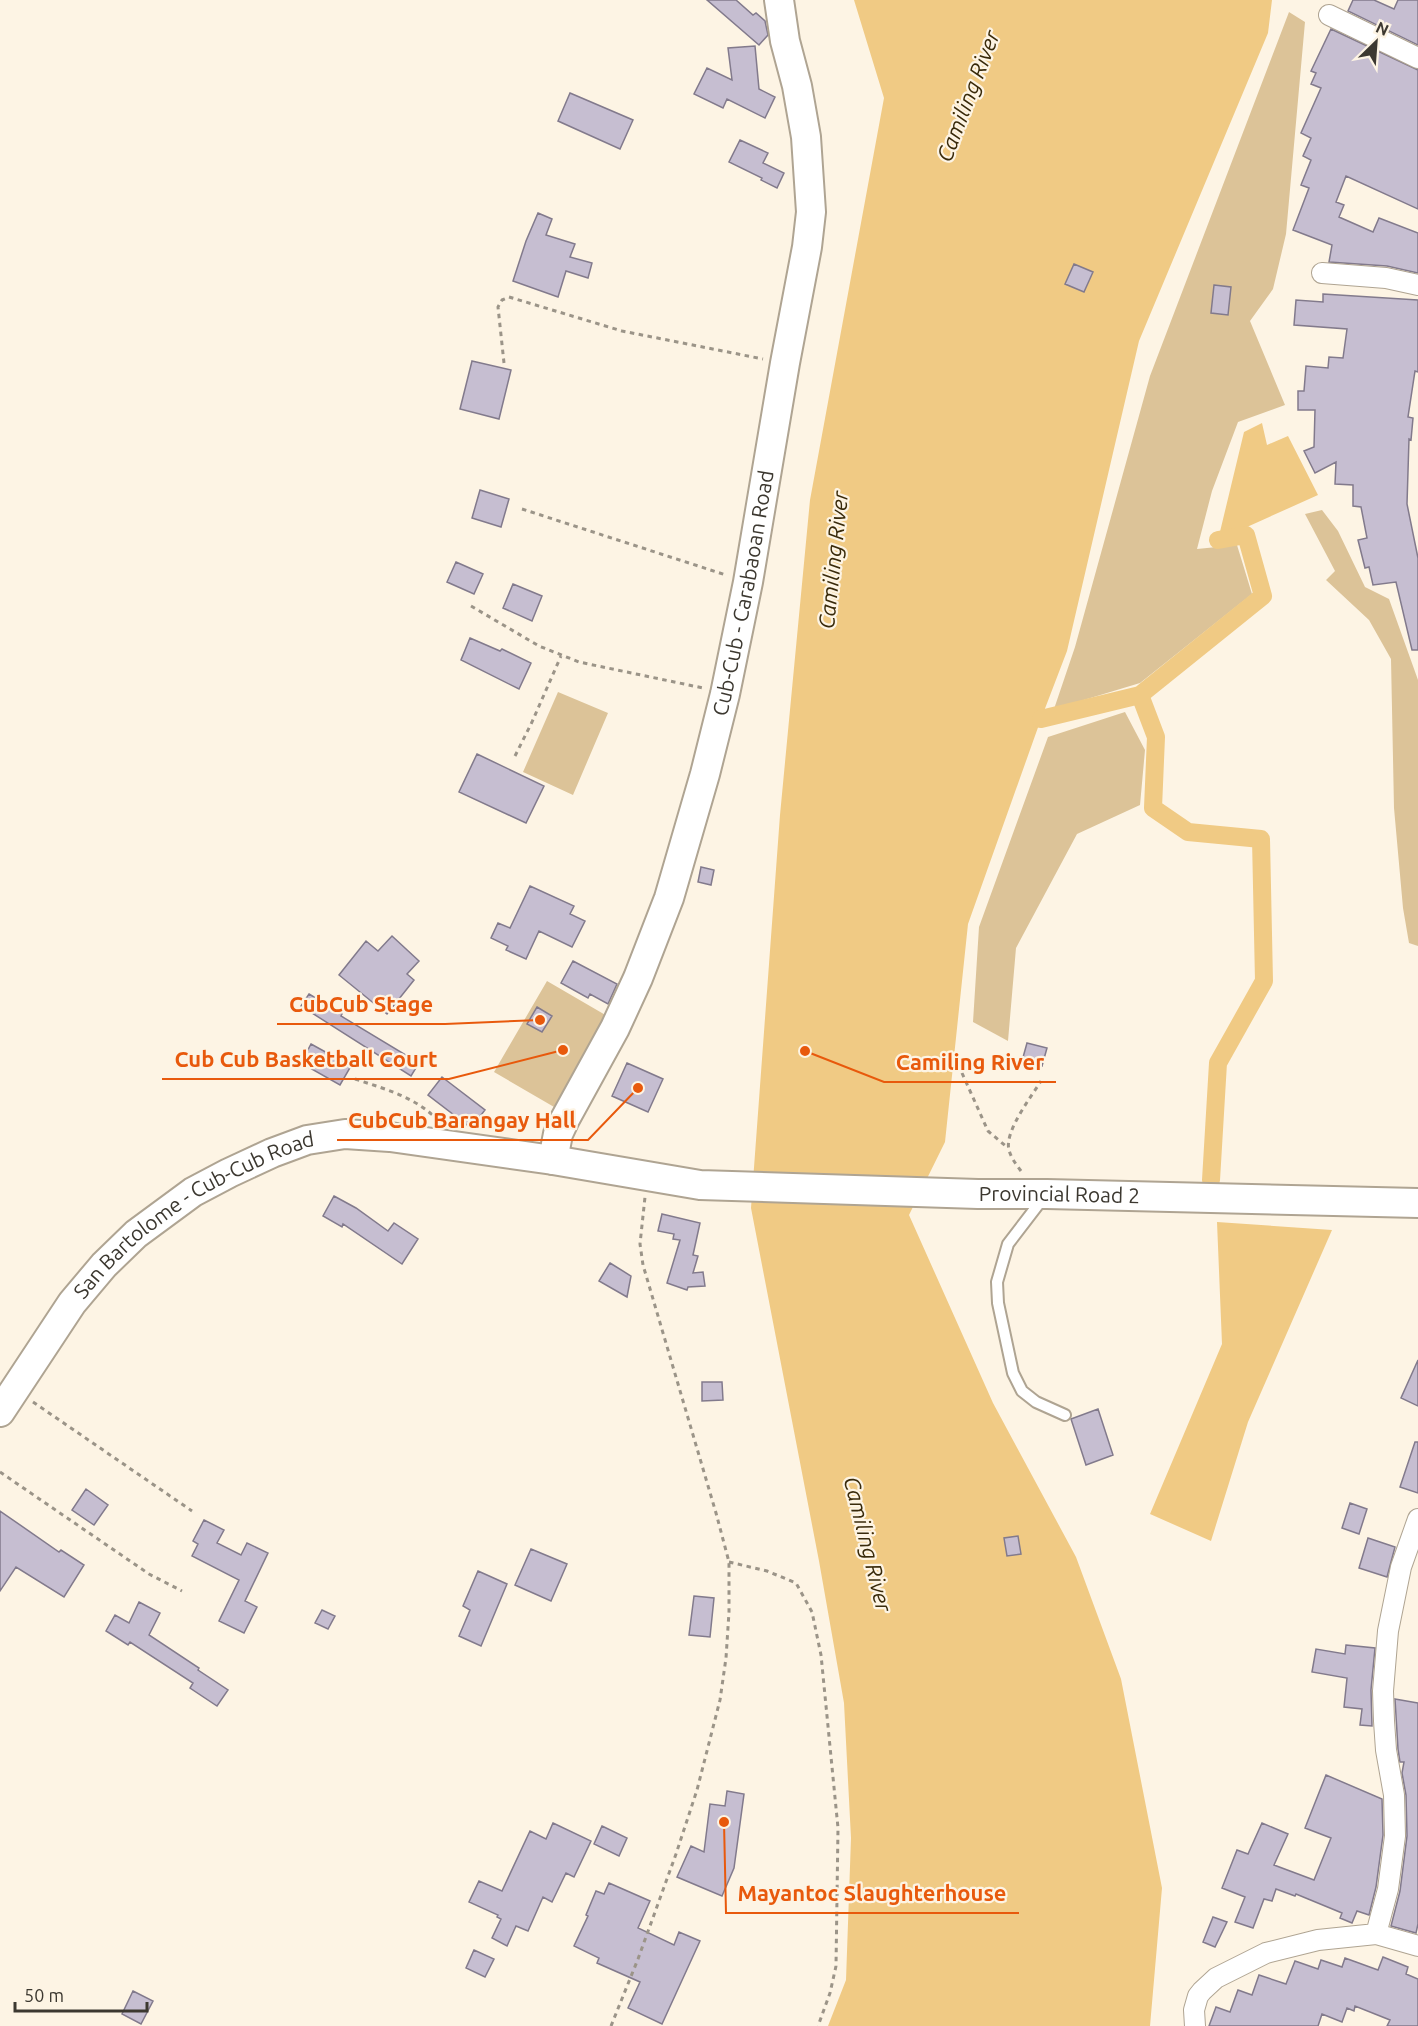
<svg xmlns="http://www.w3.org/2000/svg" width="1418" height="2026" viewBox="0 0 1418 2026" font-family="Ubuntu,sans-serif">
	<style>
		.green { fill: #dcc398 }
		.water { fill: #f0ca84 }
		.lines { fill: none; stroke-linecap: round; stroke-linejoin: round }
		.canal { stroke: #f0ca84; stroke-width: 18 }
		.building { fill: #c6bed1; stroke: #827a8c; stroke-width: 1.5 }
		.lane-casing { stroke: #afa492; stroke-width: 14 }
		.street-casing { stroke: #afa492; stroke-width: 22 }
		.secondary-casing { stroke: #afa492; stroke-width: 32 }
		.path { stroke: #9b9488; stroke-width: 3; stroke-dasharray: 4.5 4.5; stroke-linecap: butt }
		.lane { stroke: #fff; stroke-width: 10 }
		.street { stroke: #fff; stroke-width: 20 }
		.secondary { stroke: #fff; stroke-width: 28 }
		.labels { text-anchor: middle; stroke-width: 4.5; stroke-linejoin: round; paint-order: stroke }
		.street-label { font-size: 21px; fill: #3c3830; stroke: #fdf4e4 }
		.water-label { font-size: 22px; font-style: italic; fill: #392a0a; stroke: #fdf4e4 }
		.leader { fill: none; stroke: #e8590c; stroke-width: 2 }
		.callout-dot { fill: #e8590c; stroke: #fdf4e4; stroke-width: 2 }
		.callout-label { font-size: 22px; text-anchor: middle; font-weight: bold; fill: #e8590c; stroke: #fdf4e4; stroke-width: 4.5; stroke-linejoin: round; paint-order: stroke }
	</style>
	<rect width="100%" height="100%" fill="#fdf4e4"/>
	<path class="green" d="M1289 12 1305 22 1286 234 1273 289 1250 321 1285 405 1238 422 1212 491 1197 549 1237 545 1252 594 1140 683 1054 709 1075 647 1150 376Z
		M1322 510 1338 531 1365 587 1389 599 1418 680V946L1409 943 1403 908 1394 808 1391 659 1369 620 1326 580 1335 571 1305 514Z
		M558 692 608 713 573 795 523 772Z
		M1125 712 1145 750 1140 805 1077 834 1016 948 1008 1041 973 1022 979 927 1048 737Z
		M547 981 614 1020 561 1111 494 1072Z"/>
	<path class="water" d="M854 0H1272L1268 33 1139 341 1067 651 1041 719 968 924 945 1142 909 1215 993 1403 1076 1557 1121 1679 1162 1888 1150 2026H828L846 1980 851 1838 844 1703 819 1561 751 1208 780 815 810 500 884 98Z
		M1262 423 1267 445 1288 436 1318 495 1218 540 1244 432Z
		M1217 1222 1332 1230 1248 1422 1211 1541 1150 1514 1222 1344Z"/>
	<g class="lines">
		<path class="canal" d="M1140 695 1263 596 1246 535 1218 540
			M1041 719 1140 695 1156 737 1153 808 1188 832 1261 839 1264 981 1218 1063 1211 1180"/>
	</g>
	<path class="building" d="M707 0H736L753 15 756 13 765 21 768 35 759 45Z
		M1353 0H1374L1394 9 1398 0H1418V45L1348 11Z
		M1331 29 1418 70V209L1346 176 1336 202 1344 205 1339 217 1373 232 1379 218 1418 233V273L1387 266 1329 262 1332 245 1293 230 1309 188 1301 185 1311 160 1303 156 1311 138 1301 133 1321 88 1311 84 1316 73 1311 71Z
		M755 46 759 89 775 97 765 118 727 99 723 108 694 94 707 68 732 80 728 48Z
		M570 93 633 120 620 149 558 121Z
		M740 140 768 153 763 163 784 173 777 188 761 180 762 178 729 162Z
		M538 213 552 219 546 235 575 244 570 257 592 263 588 278 566 271 558 297 513 281 526 241Z
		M1074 264 1093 272 1084 292 1065 284Z
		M1214 285 1231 287 1228 315 1211 313Z
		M1323 294 1418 300V372L1415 371 1408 417 1413 418 1411 440 1409 439 1407 504 1418 558V650H1412L1396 582 1373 585 1369 567 1365 568 1358 540 1367 538 1361 507 1353 506V485L1335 484 1336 462 1315 473 1304 451 1314 447 1315 410H1298V391H1304L1306 366 1328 368 1329 357 1343 358 1347 329 1294 325 1296 300 1323 302Z
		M472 361 511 370 499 419 460 409Z
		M480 490 509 499 501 527 472 518Z
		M456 562 483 574 474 594 447 582Z
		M513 584 542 596 532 621 503 608Z
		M470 638 500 651 502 649 531 663 519 689 461 660Z
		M477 754 544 786 526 823 459 792Z
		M701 867 714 870 711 885 698 882Z
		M530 886 574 906 570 914 585 921 572 947 539 931 526 959 506 950 508 946 491 938 498 923 510 928Z
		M392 936 419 961 407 974 414 980 387 1014 339 975 366 941 378 951Z
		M573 961 617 984 608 1004 590 994 588 998 561 983Z
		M309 994 342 1014 341 1016 419 1063 411 1076 301 1006Z
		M537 1007 552 1016 542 1032 527 1024Z
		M1027 1043 1047 1048 1042 1066 1022 1061Z
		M311 1044 351 1066 340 1085 301 1063Z
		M627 1063 663 1079 648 1112 612 1096Z
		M442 1077 485 1110 471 1128 428 1095Z
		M334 1196 356 1208 388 1231 394 1223 418 1239 402 1264 343 1224 342 1227 323 1216Z
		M662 1214 700 1223 693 1255 698 1256 693 1273 703 1272 705 1286 688 1287 687 1290 667 1283 680 1240 673 1239 674 1234 658 1231Z
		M610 1263 631 1276 627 1297 599 1281Z
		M1418 1360V1406L1401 1398Z
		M702 1382H722L723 1400 702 1401Z
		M1098 1409 1113 1455 1086 1465 1071 1419Z
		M1415 1442H1418V1493L1400 1487Z
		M86 1489 108 1505 94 1525 72 1510Z
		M1350 1503 1367 1509 1359 1534 1342 1528Z
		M0 1511 59 1552 61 1550 84 1565 64 1597 16 1567 0 1591Z
		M204 1520 224 1530 217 1543 241 1555 247 1543 268 1553 245 1601 257 1607 244 1633 219 1621 239 1580 192 1556 198 1544 193 1541Z
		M1018 1536 1021 1554 1007 1556 1004 1538Z
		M1368 1538 1395 1547 1387 1577 1359 1568Z
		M531 1549 567 1564 551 1601 515 1585Z
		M478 1571 507 1584 481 1646 459 1636 470 1610 463 1606Z
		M694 1596 714 1598 710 1637 689 1635Z
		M139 1602 160 1613 149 1635 199 1668 198 1670 228 1690 217 1706 190 1688 193 1683 130 1642 128 1645 106 1631 115 1615 129 1623Z
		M322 1610 335 1616 328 1629 315 1623Z
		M1346 1645 1375 1648 1371 1690 1372 1726 1360 1725 1362 1709 1344 1707 1347 1678 1312 1672 1316 1649 1345 1654Z
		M1395 1699 1418 1703V1924L1416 1933 1391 1926 1400 1891 1407 1836 1406 1795 1402 1773 1404 1762H1400L1398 1749Z
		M1326 1775 1382 1799 1383 1835 1376 1887 1369 1915 1357 1911 1352 1923 1340 1918 1342 1913 1296 1894 1295 1896 1276 1889 1272 1901 1264 1899 1253 1928 1235 1922 1245 1897 1222 1888 1237 1850 1248 1854 1262 1823 1288 1834 1274 1865 1314 1880 1331 1838 1305 1828Z
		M727 1791 744 1794 734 1868 722 1896 677 1877 691 1846 704 1852 710 1804 725 1806Z
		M553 1823 591 1841 574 1877 566 1873 552 1902 543 1897 528 1931 516 1926 507 1946 492 1938 501 1919 497 1917 498 1915 469 1902 479 1881 502 1891 530 1831 546 1839Z
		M602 1826 627 1838 619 1856 594 1844Z
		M609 1883 650 1901 638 1928 674 1945 679 1932 700 1941 662 2024 628 2008 640 1982 597 1963 599 1958 574 1946 588 1916 586 1915 596 1891 604 1894Z
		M1213 1917 1227 1922 1215 1947 1203 1942Z
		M474 1950 494 1959 485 1977 466 1968Z
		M1383 1957 1408 1967 1406 1974 1418 1979V2026H1387L1390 2020 1355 2006 1354 2011 1347 2008 1342 2022 1322 2014 1318 2026H1209L1216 2007 1230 2012 1238 1990 1252 1995 1259 1975 1286 1984 1295 1961 1318 1969 1321 1960 1342 1967 1345 1958 1378 1970Z
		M133 1991 153 2001 141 2024 122 2014Z"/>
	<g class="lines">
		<g class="lane-casing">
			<path id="lane" d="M1044 1197 1008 1244 997 1282 998 1303 1013 1373 1022 1391 1036 1402 1065 1415"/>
		</g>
		<g class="street-casing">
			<path id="street" d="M1329 15 1418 58
				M1322 273 1386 278 1418 285
				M1376 1934 1388 1889 1395 1836 1394 1795 1386 1750 1384 1721 1383 1691 1388 1631 1401 1567 1418 1519
				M1195 2026 1194 2010 1198 1996 1202 1991 1216 1978 1266 1953 1318 1940 1376 1934 1418 1946"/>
		</g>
		<g class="secondary-casing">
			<g id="secondary">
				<path id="s1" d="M553 1160 558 1134 565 1119 615 1028 638 978 669 898 705 774 725 694 748 582 785 363 807 247 811 212 806 137 797 86 785 41 779 0"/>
				<path id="s2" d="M0 1412 72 1303 104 1265 136 1234 193 1192 229 1173 272 1153 307 1140 345 1134 390 1137 553 1160 700 1185 978 1194H1047L1418 1203"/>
			</g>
		</g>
		<path class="path" d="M504 363 498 307 502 300 509 297 622 331 763 359
			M522 509 726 575
			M471 606 539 646 579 662 703 688
			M515 756 532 722 561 656
			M962 1073 988 1131 1008 1148
			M355 1079C385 1089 415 1097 438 1120
			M1021 1171C1016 1164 1011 1158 1009 1150 1004 1132 1031 1097 1041 1081
			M33 1402 192 1511
			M0 1472 149 1574 182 1591
			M729 1562 767 1571 796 1583 812 1612 821 1655 838 1828 836 1966 830 1993 818 2026
			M611 2026 638 1959 676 1854 697 1790 720 1700 726 1658 729 1612V1562L716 1513 643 1265 640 1244 645 1197"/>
		<use href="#lane" class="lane"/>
		<use href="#street" class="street"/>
		<use href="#secondary" class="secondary"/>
	</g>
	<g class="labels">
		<g class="street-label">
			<text dy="7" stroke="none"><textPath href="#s1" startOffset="602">Cub-Cub - Carabaoan Road</textPath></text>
			<text dy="7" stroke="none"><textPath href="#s2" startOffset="1178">Provincial Road 2</textPath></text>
			<text dy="7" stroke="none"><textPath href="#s2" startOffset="284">San Bartolome - Cub-Cub Road</textPath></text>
		</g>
		<g class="water-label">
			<text transform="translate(968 96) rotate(-69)" y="8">Camiling River</text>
			<text transform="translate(833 560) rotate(-84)" y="8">Camiling River</text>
			<text transform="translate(868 1544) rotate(76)" y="8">Camiling River</text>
		</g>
	</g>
	<path class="leader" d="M540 1020L445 1024H277M563 1050L449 1079H162M805 1051L884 1082H1056M638 1088L588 1140H337M724 1822L726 1913H1019"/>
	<g class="callout-dot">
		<circle cx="540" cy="1020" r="6"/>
		<circle cx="563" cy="1050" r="6"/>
		<circle cx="805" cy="1051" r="6"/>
		<circle cx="638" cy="1088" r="6"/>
		<circle cx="724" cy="1822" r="6"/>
	</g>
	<g class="callout-label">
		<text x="361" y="1012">CubCub Stage</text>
		<text x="306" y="1067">Cub Cub Basketball Court</text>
		<text x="970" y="1070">Camiling River</text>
		<text x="462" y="1128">CubCub Barangay Hall</text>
		<text x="872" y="1901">Mayantoc Slaughterhouse</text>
	</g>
	<g transform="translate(1376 42) rotate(25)" stroke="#fdf4e4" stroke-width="4.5" paint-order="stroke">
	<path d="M0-4.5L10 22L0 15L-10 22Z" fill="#3c3830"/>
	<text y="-9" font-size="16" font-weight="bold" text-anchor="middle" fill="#3c3830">N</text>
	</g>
	<path d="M15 2002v9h132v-9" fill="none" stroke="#3c3830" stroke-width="3"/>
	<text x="24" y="2002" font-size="18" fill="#3c3830" stroke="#fdf4e4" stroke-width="4.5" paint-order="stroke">50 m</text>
</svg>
